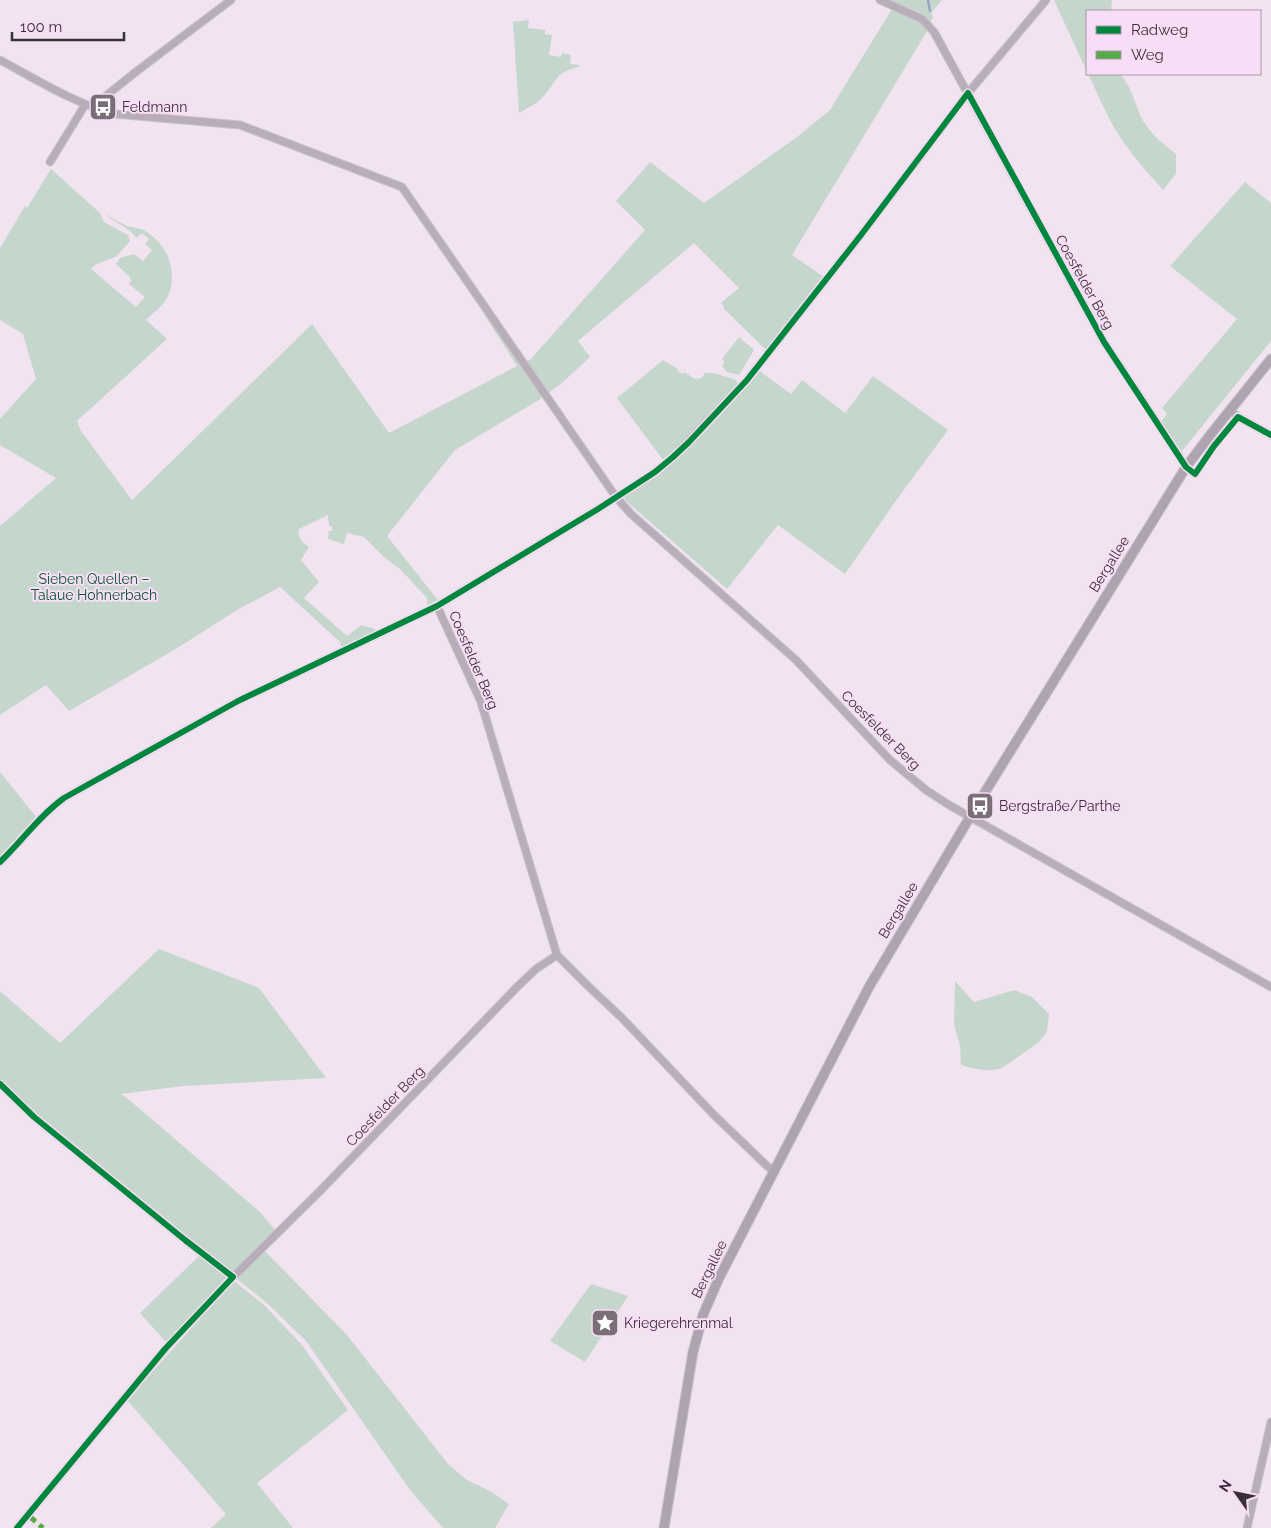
<svg xmlns="http://www.w3.org/2000/svg" width="1271" height="1528" viewBox="0 0 1271 1528" font-family="Raleway,sans-serif">
	<style>
		.green { fill: #c5d7cc }
		.lines { fill: none; stroke-linecap: round; stroke-linejoin: round }
		.stream { stroke: #95a5c2; stroke-width: 2.5 }
		.street-casing { stroke: #ccc0cb; stroke-width: 9 }
		.secondary-casing { stroke: #ccc0cb; stroke-width: 11 }
		.street { stroke: #b8aeba; stroke-width: 7 }
		.secondary { stroke: #aea3b1; stroke-width: 9 }
		.quiet { stroke: #55ab46; stroke-width: 5; stroke-dasharray: 10 5; stroke-linecap: butt }
		.cycleway-casing { stroke: #f7ddf6; stroke-width: 9 }
		.cycleway { stroke: #00873e; stroke-width: 6 }
		.labels { text-anchor: middle; stroke-width: 4; stroke-linejoin: round; paint-order: stroke }
		.poi-label { font-size: 14px; fill: #3a3039; stroke: #f7ddf6; text-anchor: start }
		.street-label { font-size: 14px; fill: #3a3039; stroke: #f7ddf6 }
		.park-label { font-size: 14px; fill: #085530; stroke: #f7ddf6 }
	</style>
	<rect width="100%" height="100%" fill="#f1e3f0"/>
	<path class="green" d="M887 0H942L931 13 933 17 926 33 792 255 824 277 766 350 723 308 724 306 721 303 739 288 694 243 578 341 590 357 563 382 539 400 455 450 387 536 438 600 427 605V598L400 569 386 559 364 537 347 533 344 544 328 539 329 531H332V526H329L328 515 299 529C297 538 302 542 309 547L301 560 319 582 304 598 347 636 361 625 375 629 374 632 341 647 340 642 280 587 237 610 179 647 69 711 46 685 0 715V526L56 478 0 445V419L36 379 23 334 0 320V248L25 206 27 208 51 169 100 213 104 222 128 235 130 241 117 256 95 265 91 269 136 307 145 297 129 284 131 281 130 277 116 264 120 258 134 254 143 261 152 250 145 244 149 239 142 233 137 238C128 226 113 223 104 212 111 218 121 224 131 227 135 228 141 228 145 231 168 244 179 274 167 298 163 306 153 313 146 320L167 339 77 421 81 431 132 500 312 324 389 433 517 366 492 327 481 309 520 364 531 359 645 230 616 201 650 162 704 203 797 137 830 110 895 4Z
		M1054 0H1112L1111 11H1087V72Z
		M529 20 528 28 545 30V34L552 35 549 55 561 57 562 53 571 55 570 64 579 65 580 66C553 74 559 79 543 97 537 104 527 108 519 113L513 22Z
		M1088 74H1120C1132 88 1134 101 1141 117 1149 133 1162 143 1176 154V174L1163 190C1146 171 1129 152 1115 129 1105 112 1097 92 1088 74Z
		M1245 182 1271 203V341L1182 451 1161 422 1167 414 1162 408 1237 319 1170 266Z
		M739 337 754 350 739 375 727 372 722 366 725 361 722 359Z
		M663 360 678 369V371L683 374 684 372 695 379 702 378 705 373H714L736 380 738 384 674 452 663 460 617 398Z
		M758 370 791 394 802 380 845 413 873 376 948 430 895 502 845 574 778 525 727 589 625 500 624 496 678 458 749 382Z
		M0 772 37 818 0 859Z
		M159 949 259 988 326 1078 183 1086 121 1094 133 1103 260 1212 276 1231 232 1275 41 1121 0 1081V991L60 1043Z
		M955 981 974 1002 1014 990 1032 997 1049 1014 1047 1032 1038 1043 1002 1068C988 1073 975 1069 961 1065L960 1046 954 1024Z
		M265 1251 347 1335 448 1464 467 1480 490 1491 509 1504 495 1528H443L410 1490 306 1341 268 1304 237 1279Z
		M200 1255 227 1277 167 1343 140 1313Z
		M234 1281 264 1305 302 1345 348 1410 257 1483 293 1528H211L226 1514 127 1400Z
		M591 1284 628 1296 585 1362 550 1341Z"/>
	<g class="lines">
		<path class="stream" d="M928 0 930 11"/>
		<g class="street-casing">
			<path id="street" d="M880 0 922 19 934 32 1104 342 1176 451 1186 467 1195 474
				M0 60C37 80 74 103 114 114L240 125 402 187 616 497 631 514 796 660 890 760 926 790 949 805 1271 987
				M92 107 137 71 231 0
				M50 162 85 105
				M1230 410 1238 417 1271 435
				M437 606 481 702 557 955 588 986 622 1018 713 1114 767 1166 774 1171
				M0 862C22 841 39 816 64 798L238 701 437 606 598 509 655 472 673 457 747 380 861 235 968 93 1046 0
				M0 1084 34 1117 185 1240 233 1277 165 1349 17 1528
				M233 1277 319 1192 517 987 536 969 557 955
				M1247 1528 1271 1422"/>
		</g>
		<g class="secondary-casing">
			<path id="secondary" d="M664 1528 693 1352 703 1315 719 1278 854 1016 869 987 977 805 1186 467 1211 434 1271 359"/>
		</g>
		<use href="#street" class="street"/>
		<use href="#secondary" class="secondary"/>
		<path class="quiet" d="M28 1515 43 1528"/>
		<g class="cycleway-casing">
			<path id="cycleway" d="M0 862C22 841 39 816 64 798L238 701 437 606 598 509 655 472 673 457 689 442 747 380 861 235 968 93 1104 342 1186 467 1195 474 1214 446 1238 417 1271 435
				M0 1084 34 1117 185 1240 233 1277 165 1349 17 1528"/>
		</g>
		<use href="#cycleway" class="cycleway"/>
	</g>
	<defs>
		<g id="bus-square" transform="scale(1.4375)"><rect x="-9" y="-9" width="18" height="18" rx="4" fill="#7a6f79" stroke="#f7ddf6"/><path d="M-5-6H5V4H4V6H2V4H-2V6H-4V4H-5ZM-3.5-4V0h7V-4ZM-3.5 1.2v1.5H-2V1.2ZM2 1.2v1.5H3.5V1.2Z" fill="#fff"/></g>
		<g id="sight-square" transform="scale(1.4375)"><rect x="-9" y="-9" width="18" height="18" rx="4" fill="#7a6f79" stroke="#f7ddf6"/><path d="M0-6L1.8-2.2L6-1.7L2.9 1.2L3.7 5.4L0 3.3L-3.7 5.4L-2.9 1.2L-6-1.7L-1.8-2.2Z" fill="#fff"/></g>
	</defs>
	<g fill-rule="evenodd">
		<use href="#bus-square" x="103" y="107"/>
		<use href="#bus-square" x="980" y="806"/>
		<use href="#sight-square" x="605" y="1323"/>
	</g>
	<g class="labels">
		<g class="poi-label">
			<text x="122" y="112">Feldmann</text>
			<text x="999" y="811">Bergstraße/Parthe</text>
			<text x="624" y="1328">Kriegerehrenmal</text>
		</g>
		<g class="street-label">
			<text transform="translate(1085 282) rotate(61)" y="5">Coesfelder Berg</text>
			<text transform="translate(1109 564) rotate(-58)" y="5">Bergallee</text>
			<text transform="translate(474 660) rotate(67)" y="5">Coesfelder Berg</text>
			<text transform="translate(881 730) rotate(45)" y="5">Coesfelder Berg</text>
			<text transform="translate(898 910) rotate(-59)" y="5">Bergallee</text>
			<text transform="translate(385 1106) rotate(-46)" y="5">Coesfelder Berg</text>
			<text transform="translate(709 1269) rotate(-64)" y="5">Bergallee</text>
		</g>
		<g class="park-label">
			<text x="94" y="584">Sieben Quellen –<tspan x="94" dy="16">Talaue Hohnerbach</tspan></text>
		</g>
	</g>
	<rect x="1086" y="10" width="175" height="65" fill="#f7ddf6" stroke="#ab98aa"/>
	<rect x="1096" y="26" width="25" height="8" fill="#00873e" stroke="#ab98aa"/>
	<text x="1131" y="35" font-size="15" fill="#3a3039">Radweg</text>
	<rect x="1096" y="51" width="25" height="8" fill="#55ab46" stroke="#ab98aa"/>
	<text x="1131" y="60" font-size="15" fill="#3a3039">Weg</text>
	<g transform="translate(1236 1493) rotate(303)" stroke="#f7ddf6" stroke-width="4" paint-order="stroke">
	<path d="M0-4L9 19L0 12L-9 19Z" fill="#3a3039"/>
	<text y="-8" font-size="14" font-weight="bold" text-anchor="middle" fill="#3a3039">N</text>
	</g>
	<path d="M12 32v8h112v-8" fill="none" stroke="#3a3039" stroke-width="2.5"/>
	<text x="20" y="32" font-size="15" fill="#3a3039" stroke="#f7ddf6" stroke-width="4" paint-order="stroke">100 m</text>
</svg>
